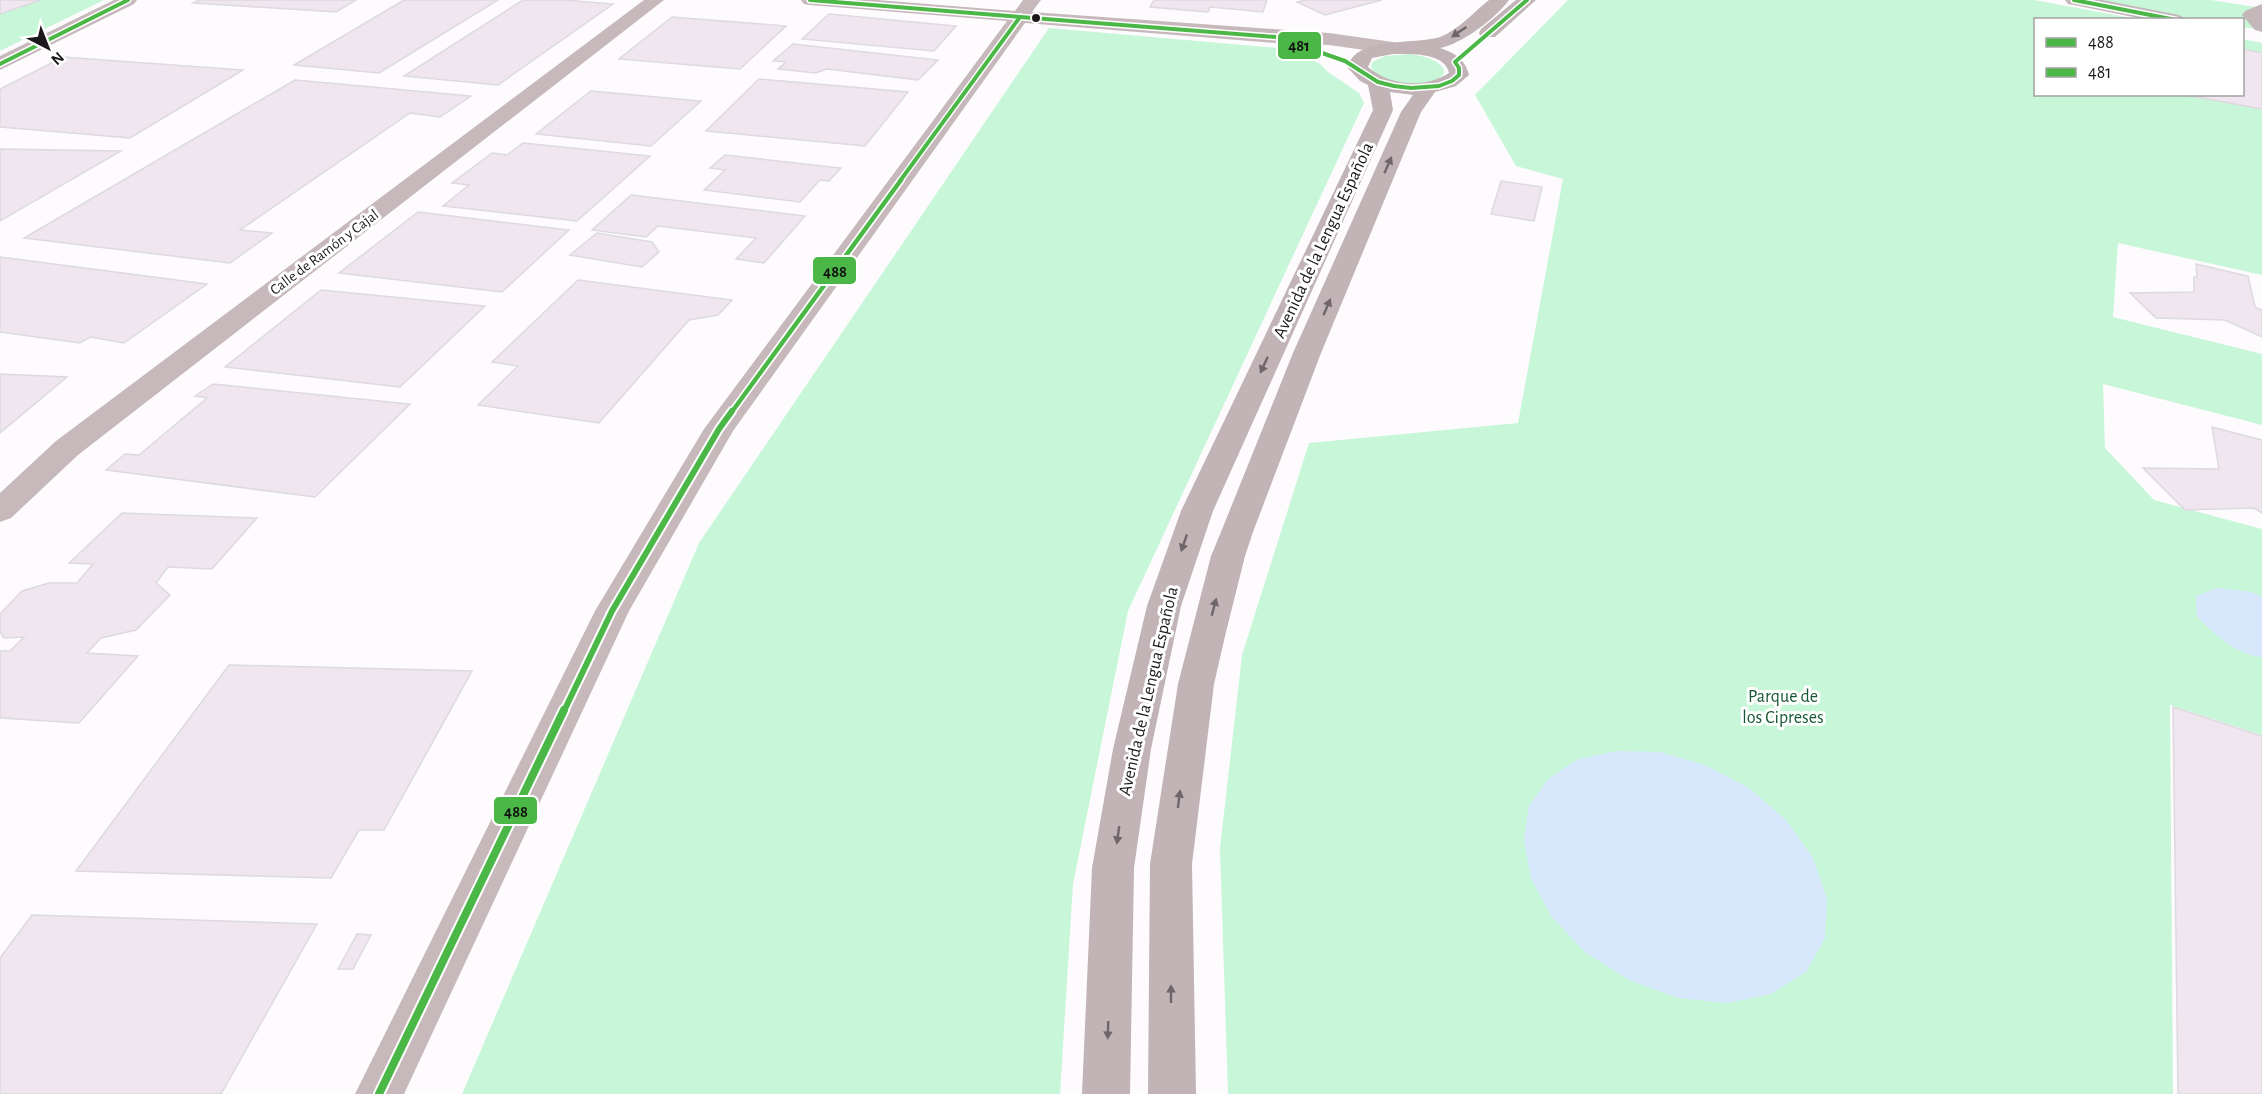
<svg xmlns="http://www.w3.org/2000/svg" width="2262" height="1094" viewBox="0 0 2262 1094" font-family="'Alegreya Sans',sans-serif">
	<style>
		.green { fill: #c8f6d9 }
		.water { fill: #d6e7fc }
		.building { fill: #efe6f0; stroke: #dddadd; stroke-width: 1.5 }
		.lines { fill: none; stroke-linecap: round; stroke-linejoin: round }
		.street { fill: #c6b8bb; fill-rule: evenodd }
		.secondary { fill: #c4b7ba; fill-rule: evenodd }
		.highway { fill: #c1b3b6; fill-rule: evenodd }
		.bus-1-far3-casing { stroke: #fff; stroke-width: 7 }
		.bus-1-far2-casing { stroke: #fff; stroke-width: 8 }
		.bus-1-far1-casing { stroke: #fff; stroke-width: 10 }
		.bus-1-casing { stroke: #fff; stroke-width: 12 }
		.bus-2-casing { stroke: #fff; stroke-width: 7 }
		.bus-1-far3 { stroke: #4ab747; stroke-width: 4 }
		.bus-1-far2 { stroke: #4ab747; stroke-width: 4.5 }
		.bus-1-far1 { stroke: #4ab747; stroke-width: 6 }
		.bus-1 { stroke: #4ab747; stroke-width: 8 }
		.bus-2 { stroke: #4ab747; stroke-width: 4 }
		.oneway { fill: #6e6668 }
		.bus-dot { fill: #1b181b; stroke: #fff; stroke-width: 2 }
		.labels { text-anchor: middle; stroke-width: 6; stroke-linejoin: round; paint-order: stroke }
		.far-street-label { font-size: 15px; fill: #1b181b; stroke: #fff }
		.street-label { font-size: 18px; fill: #1b181b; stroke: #fff }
		.park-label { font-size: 18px; fill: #165835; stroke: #fff }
		.line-badge { stroke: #fff; stroke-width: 2 }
		.pale-badge-label { font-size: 16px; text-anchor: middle; font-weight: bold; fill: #111 }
	</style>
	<rect width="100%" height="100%" fill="#fdfbfd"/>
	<path class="green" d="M0 0H104L0 51Z
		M1568 0H2034L2137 19 2036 20V94H2242L2243 39 2262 43V275L2118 243 2113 317 2262 354V425L2103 384 2105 448 2154 500 2262 529V735L2170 705 2173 1094H1228L1220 848 1242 655 1309 443 1518 423 1563 179 1516 166 1475 95Z
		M2072 0H2211L2262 8V30L2243 27 2242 20 2196 19Z
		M1049 28 1289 49 1320 64 1328 72 1359 93 1364 103 1128 611 1073 884 1060 1094H462L699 543Z
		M1409 54C1423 56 1436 58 1444 69V74C1430 89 1381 87 1371 67L1372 62 1386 56Z"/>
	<path class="water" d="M2217 588 2252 592 2262 597V657C2236 655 2215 634 2197 617L2196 596Z
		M1617 751 1660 752 1705 765 1749 788 1786 820 1813 858 1827 899 1825 938 1806 972 1771 994 1727 1003 1678 998 1629 980 1585 952 1551 916 1531 878 1524 840 1529 806 1548 779 1578 759Z"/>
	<path class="building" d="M0 0H41L0 14Z
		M199 0H356L336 12 193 3Z
		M404 0H498L379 73 294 65Z
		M523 0H565L613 4 498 85 404 76Z
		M1154 0H1267L1263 12 1210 7 1208 12 1150 7Z
		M1306 0H1382L1325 15 1297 2Z
		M829 14 956 26 934 51 802 39Z
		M672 17 786 26 740 69 619 59Z
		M793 44 938 60 918 80 827 69 816 73 778 69 786 62 773 61Z
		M2242 49 2262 53V109L2185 95 2242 94Z
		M63 57 243 70 130 138 0 127V89Z
		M759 79 908 92 865 146 706 131Z
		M295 80 471 96 440 117 410 113 240 230 272 233 230 263 24 238Z
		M591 91 701 101 651 146 536 134Z
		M523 143 650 156 577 221 443 206 469 185 452 183 492 153 507 155Z
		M0 149 121 151 0 221Z
		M725 155 841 168 829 181 820 180 800 202 704 190 725 170 710 168Z
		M1501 181 1542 187 1534 221 1491 214Z
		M631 195 805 216 764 263 736 259 756 238 658 226 646 237 592 230Z
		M418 212 569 230 502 292 339 273Z
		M597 233 652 242 659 252 642 267 570 255Z
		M0 257 207 284 124 343 90 337 80 343 0 332Z
		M2196 264 2248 276 2255 307 2262 310V337L2225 320 2156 318 2130 293 2194 292V277H2197Z
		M578 280 732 300 718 315 689 320 599 423 478 405 518 366 492 362Z
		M321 290 485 306 400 387 225 367Z
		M0 374 67 377 0 433Z
		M213 384 410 404 315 497 106 470 125 454 139 455 207 398 195 396Z
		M2212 427 2262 440V513L2254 508 2185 510 2143 468 2219 469Z
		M122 513 257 518 212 569 168 567 156 583 170 595 136 630 101 638 87 653 138 656 79 723 0 718V651H10L24 637 4 638 0 632V614L22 591 49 583H77L93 564 69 563Z
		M229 665 472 671 384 830H359L331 878 76 871Z
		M2173 707 2262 736V1094H2178Z
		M32 915 317 924 221 1094H0V958Z
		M357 934 371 935 353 969H338Z"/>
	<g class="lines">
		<path class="street" d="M114 0H137L134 4 0 70V56Z
			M644 0H664L78 455 11 518 0 522V493L56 441Z
			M801 0H877L1015 11 1023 0H1041L1032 12 1329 33 1393 42 1400 44 1403 48 1400 52 1393 54 1329 45 1276 43 1025 23 733 431 629 611 404 1094H355L595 611 704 429 1007 21 810 5 804 4Z"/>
		<path class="secondary" d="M2065 0H2102L2179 15 2188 20H2148L2074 5 2068 4Z
			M2262 4V32L2255 30 2242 15 2245 11Z"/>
		<path class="highway" d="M1489 0H1509C1496 18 1462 44 1440 48 1455 53 1465 59 1469 75L1456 86 1435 92 1421 112 1321 353 1253 532 1245 556 1226 632 1214 684 1192 864 1196 1094H1148L1150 864 1178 684 1211 556 1221 532 1293 353 1401 112 1413 95 1390 92 1393 110 1213 511 1181 606 1151 749 1134 868 1130 1094H1082L1092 868 1113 749 1147 606 1181 511 1373 110 1368 85 1360 81 1348 68C1353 36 1415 45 1440 37 1458 30 1474 12 1489 0ZM1393 54C1410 54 1445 52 1449 73 1424 89 1390 86 1368 67L1372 58Z
			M1516 0H1536L1495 37H1481L1479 33 1481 29Z"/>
		<g class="bus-1-far3-casing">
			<path id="bus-1-far3" d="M810 0 1020 17
				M0 64 128 0
				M900 181 1020 17"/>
		</g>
		<g class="bus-1-far2-casing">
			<path id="bus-1-far2" d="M731 413 901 180"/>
		</g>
		<g class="bus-1-far1-casing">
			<path id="bus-1-far1" d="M564 711 612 611 719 429 732 411"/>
		</g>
		<g class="bus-1-casing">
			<path id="bus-1" d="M379 1094 564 710"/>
		</g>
		<g class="bus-2-casing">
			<path id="bus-2" d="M2074 0 2176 20
				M1020 17 1276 37 1345 61 1378 82 1394 86 1411 88 1439 86 1452 81 1459 75V68L1455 62 1527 0"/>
		</g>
		<use href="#bus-1-far3" class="bus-1-far3"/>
		<use href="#bus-1-far2" class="bus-1-far2"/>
		<use href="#bus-1-far1" class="bus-1-far1"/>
		<use href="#bus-1" class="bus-1"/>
		<use href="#bus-2" class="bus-2"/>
	</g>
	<defs><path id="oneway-solid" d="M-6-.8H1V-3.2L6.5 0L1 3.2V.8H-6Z" transform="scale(1.5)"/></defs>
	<g class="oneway">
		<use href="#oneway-solid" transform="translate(1459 32) rotate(146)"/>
		<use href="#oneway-solid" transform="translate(1388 165) rotate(-66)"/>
		<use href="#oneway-solid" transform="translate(1327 307) rotate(-67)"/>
		<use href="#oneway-solid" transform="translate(1264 365) rotate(115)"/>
		<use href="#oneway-solid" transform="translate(1184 543) rotate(109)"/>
		<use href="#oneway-solid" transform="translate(1214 607) rotate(-75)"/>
		<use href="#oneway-solid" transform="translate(1179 799) rotate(-83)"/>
		<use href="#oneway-solid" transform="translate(1118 835) rotate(98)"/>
		<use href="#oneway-solid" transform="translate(1171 994) rotate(-90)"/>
		<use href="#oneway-solid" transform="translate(1108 1030) rotate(92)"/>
	</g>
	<circle class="bus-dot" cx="1036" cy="18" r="5"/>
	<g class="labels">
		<g class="far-street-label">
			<text transform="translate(324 252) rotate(-37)" y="5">Calle de Ramón y Cajal</text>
		</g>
		<g class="street-label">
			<text transform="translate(1323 240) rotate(-65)" y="6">Avenida de la Lengua Española</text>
			<text transform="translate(1148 691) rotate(-77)" y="6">Avenida de la Lengua Española</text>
		</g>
		<g class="park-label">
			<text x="1783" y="702">Parque de<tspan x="1783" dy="21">los Cipreses</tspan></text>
		</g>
	</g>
	<g class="line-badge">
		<rect x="1277" y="31" width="45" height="29" rx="6" fill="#4ab747"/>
		<rect x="812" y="256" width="45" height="29" rx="6" fill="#4ab747"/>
		<rect x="493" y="796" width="45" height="29" rx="6" fill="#4ab747"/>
	</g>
	<g class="pale-badge-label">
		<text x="1299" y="51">481</text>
		<text x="835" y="277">488</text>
		<text x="516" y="817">488</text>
	</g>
	<rect x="2034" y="18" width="210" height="78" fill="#ffffff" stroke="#a4a3a4" stroke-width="1.5"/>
	<rect x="2046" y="38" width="30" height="9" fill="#4ab747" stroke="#a4a3a4" stroke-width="1.5"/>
	<text x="2088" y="48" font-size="18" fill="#1b181b">488</text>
	<rect x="2046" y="68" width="30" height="9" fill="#4ab747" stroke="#a4a3a4" stroke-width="1.5"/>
	<text x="2088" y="78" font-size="18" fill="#1b181b">481</text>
	<g transform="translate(48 48) rotate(138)" stroke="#ffffff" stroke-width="4.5" paint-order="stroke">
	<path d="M0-4.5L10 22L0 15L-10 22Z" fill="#1b181b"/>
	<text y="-9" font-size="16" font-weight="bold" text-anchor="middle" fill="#1b181b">N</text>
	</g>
</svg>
